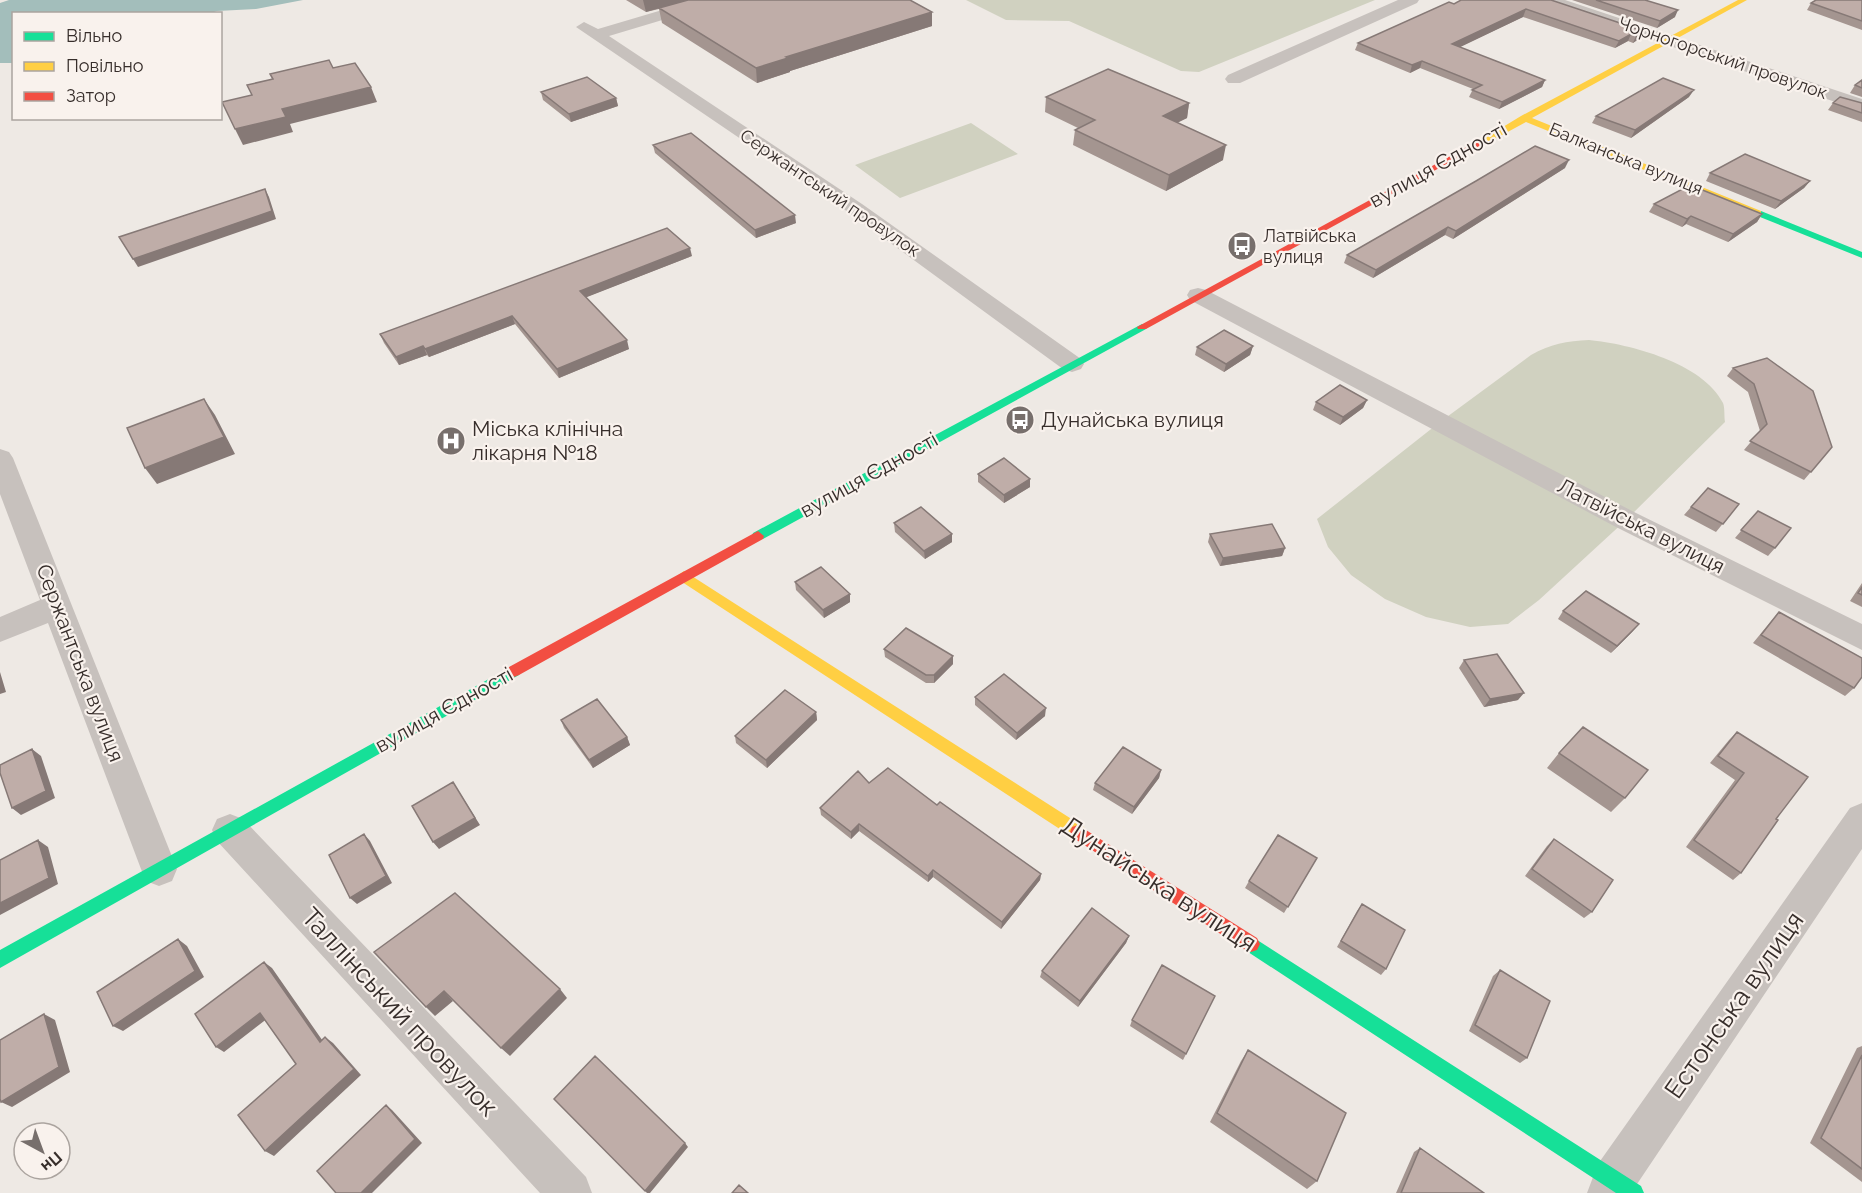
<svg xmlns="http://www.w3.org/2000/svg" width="1862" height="1193" viewBox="0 0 1862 1193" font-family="Raleway,sans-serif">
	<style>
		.green { fill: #d0d1c0 }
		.water { fill: #a3bebb }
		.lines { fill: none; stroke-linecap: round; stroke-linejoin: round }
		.street { fill: #c7c1bd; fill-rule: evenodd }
		.fast { fill: #16e098; fill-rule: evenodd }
		.slow { fill: #ffcf43; fill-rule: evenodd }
		.jam { fill: #f24e42; fill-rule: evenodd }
		.wall { fill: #a49590 }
		.shaded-wall { fill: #867976 }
		.building { fill: #bfada8; stroke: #867976; stroke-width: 1.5 }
		.labels { text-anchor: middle; stroke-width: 4.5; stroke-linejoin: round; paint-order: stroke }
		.far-street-label { font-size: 18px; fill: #372e2b; stroke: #f9f2ed }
		.far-poi-label { font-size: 18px; fill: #372e2b; stroke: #f9f2ed; text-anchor: start }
		.street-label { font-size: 21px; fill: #372e2b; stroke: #f9f2ed }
		.poi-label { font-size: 21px; fill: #372e2b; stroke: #f9f2ed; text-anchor: start }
		.near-street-label { font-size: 26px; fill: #372e2b; stroke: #f9f2ed }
	</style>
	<rect width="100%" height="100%" fill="#eee9e4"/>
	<path class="green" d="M966 0H1375L1199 72 1181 71 1069 21 1006 20Z
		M971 123 1018 154 900 198 855 165Z
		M1589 340C1630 344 1703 363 1723 403 1725 408 1724 416 1725 422L1626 520 1539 600 1508 624 1470 627 1426 617 1385 599 1351 575 1328 547 1317 519 1440 422 1531 355C1550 344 1567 341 1589 340Z"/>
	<path class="water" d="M9 0H303L256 9 217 11 208 14H14L13 63H0V3Z"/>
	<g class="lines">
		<path class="street" d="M696 0H721L719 3 609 36 862 204 1081 359 1084 364 1081 369 1072 372 1063 369 848 212 576 27 584 22 598 29Z
			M1398 0H1419L1417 3 1240 83H1228L1225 79 1228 75Z
			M1541 0H1565L1862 99V111L1543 3Z
			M1198 288 1206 290 1636 513 1862 624V650L1616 527 1190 300 1187 295 1190 290Z
			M0 449 9 452 13 458 177 869 172 881 159 886 146 881 141 869 48 623 0 642V617L40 600 0 494Z
			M1862 803V849L1631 1193H1587L1598 1164 1850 808Z
			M230 814 243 819 586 1177 592 1193H540L217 841 212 830 217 819Z"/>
		<path class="fast" d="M1755 211H1761L1862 252V258L1755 215Z
			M1142 324 1147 327 1146 329 763 539H753L752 536 753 533Z
			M514 665 519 667 521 671 519 675 0 968V950Z
			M1251 936 1641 1186 1644 1193H1616L1245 950 1242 944 1245 938Z"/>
		<path class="slow" d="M1738 0H1747L1532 118 1761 211V215H1755L1526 122 1482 146 1475 144 1521 116Z
			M684 571 1084 827 1086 832 1084 837 1078 839 1072 837 679 580 677 576Z"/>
		<path class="jam" d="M1476 142 1483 144 1146 329H1138L1137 327Z
			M758 531 764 536 763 539 519 675 514 677 509 675 507 671 509 667Z
			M1078 825 1257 938 1260 944 1257 950 1251 952 1245 950 1072 837 1070 832 1072 827Z"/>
	</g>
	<path class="wall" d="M626 0H910L932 26 790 71V72L757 83 662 23 659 9 646 12Z
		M1551 0 1644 31 1640 38 1633 43 1628 41 1615 48 1523 17 1459 47 1545 80 1542 87 1499 109 1469 97 1473 89 1420 68 1410 73 1355 50 1358 43 1454 4Z
		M1572 0H1645L1675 17 1657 28Z
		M1862 0V30L1807 10 1811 3Z
		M1862 80V97L1850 93 1855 85Z
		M541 92 616 98 618 106 571 122 543 100Z
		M1046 97 1189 103 1187 118 1177 123 1223 160 1166 191 1073 145 1075 130 1078 128 1045 112Z
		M1689 97 1631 138 1592 123 1596 116Z
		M1833 103H1862V122L1828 110Z
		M653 145 796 223 756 238 655 153Z
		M1565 168 1453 239 1445 235 1373 278 1344 263 1347 255 1476 181Z
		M1710 173 1810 181 1804 188 1775 209 1706 181Z
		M1654 204 1762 214 1757 222 1728 242 1686 224 1682 227 1649 212Z
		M692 256 586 297 629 349 559 378 515 324 429 357 427 355 399 365 384 343 380 334Z
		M1253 346 1250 355 1224 372 1195 355 1197 347Z
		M1767 358 1832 447 1804 480 1744 450 1760 431 1748 392 1727 376 1733 368Z
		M1367 400 1363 408 1340 425 1313 410 1316 402Z
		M978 474 1030 479V487L1004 503 978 482Z
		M1739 504 1716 532 1684 515 1691 507Z
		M1758 511 1775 548 1768 556 1735 538Z
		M894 523 952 542 925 559 895 532Z
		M1210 534 1285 548 1282 556 1220 566 1208 542Z
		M795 582 850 602 824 618 796 590Z
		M1862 583V607L1850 601Z
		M1563 611 1639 624 1632 632 1611 653 1558 619Z
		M1779 612 1854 688 1845 696 1753 643 1772 620Z
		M884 649 953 656V664L934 683H926L885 657Z
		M1464 660 1518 700 1484 707 1459 668Z
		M975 697 1045 716 1016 740 975 705Z
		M816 712 817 720 767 768 736 743 735 736Z
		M561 720 627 737 630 745 593 768 564 728Z
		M1737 732 1776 819 1741 873 1733 880 1686 847 1735 780 1710 763 1729 740Z
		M1559 753 1625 798 1611 812 1547 768Z
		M1161 770 1159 778 1132 814 1093 790 1095 783Z
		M869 783 937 805 1041 874 1040 880 1001 929 933 877 928 882 859 831 851 839 821 815 820 808Z
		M1554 839 1592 912 1584 918 1525 876 1547 846Z
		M1317 858 1284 913 1245 888 1249 881Z
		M1362 904 1386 969 1381 975 1337 947 1357 911Z
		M1129 936 1126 943 1078 1007 1040 977 1042 971Z
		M1500 970 1527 1058 1520 1063 1469 1031 1493 976Z
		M1132 1020 1186 1054 1183 1060 1130 1026Z
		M1862 1046V1182L1810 1143 1857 1048Z
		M1248 1050 1317 1181 1307 1189 1210 1122 1241 1061Z
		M1420 1148 1484 1193H1396L1414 1152Z"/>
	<path class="shaded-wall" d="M643 0H688L646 12Z
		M1526 9 1523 17 1450 52 1452 44Z
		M1678 10 1675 17 1657 28 1660 21Z
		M932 12V26L790 71V72L757 83 756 68 786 57Z
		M1644 31 1640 38 1633 43 1636 36Z
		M1631 34 1628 41 1615 48 1619 41Z
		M1422 61 1420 68 1410 73 1412 65Z
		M1545 80 1542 87 1499 109 1502 102Z
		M371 87 377 102 290 124 293 132 243 145 235 129 282 109Z
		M1694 90 1689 97 1631 138 1635 130Z
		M616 98 618 106 571 122 569 114Z
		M1189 103 1187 118 1160 131 1163 116Z
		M1226 145 1223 160 1166 191 1169 175Z
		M1569 160 1565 168 1453 239 1456 231Z
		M1810 181 1804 188 1775 209 1781 201Z
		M265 189 269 197 276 219 138 267 133 259Z
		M1762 214 1757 222 1728 242 1733 234Z
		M795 215 796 223 756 238 755 230Z
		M1691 216 1686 224 1682 227 1687 219Z
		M1448 227 1445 235 1373 278 1376 270Z
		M690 248 692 256 582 299 580 291Z
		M512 316 515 324 429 357 425 349Z
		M627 340 629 349 559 378 557 369Z
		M423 346 427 355 399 365 396 357Z
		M1253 346 1250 355 1224 372 1226 364Z
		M204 399 215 415 235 454 157 484 145 468Z
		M1367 400 1363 408 1340 425 1343 417Z
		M1030 479V487L1004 503V495Z
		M952 534V542L925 559 924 551Z
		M1285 548 1282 556 1220 566 1223 558Z
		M850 594V602L824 618 823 610Z
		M1639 624 1632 632 1611 653 1617 646Z
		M953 656V664L934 683V675Z
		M0 672 6 692 0 694Z
		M1524 693 1518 700 1484 707 1490 699Z
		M1046 708 1045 716 1016 740 1017 733Z
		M816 712 817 720 767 768 766 760Z
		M627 737 630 745 593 768 589 760Z
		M32 749 41 756 55 798 21 815 12 808Z
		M1161 770 1159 778 1132 814 1134 807Z
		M453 782 480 825 439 849 433 842Z
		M859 824V831L851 839V832Z
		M364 834 370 841 392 883 357 904 350 898Z
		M38 840 48 847 58 884 0 915V903Z
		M933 870V877L928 882V876Z
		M1041 874 1040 880 1001 929 1002 922Z
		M1129 936 1126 943 1078 1007 1080 1001Z
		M178 939 187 946 204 977 123 1031 113 1026Z
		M264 962 272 968 327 1047 320 1042Z
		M560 989 567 998 510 1056 501 1048Z
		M444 991 453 1001 435 1016 426 1007Z
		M260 1013 268 1018 224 1052 216 1047Z
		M44 1014 55 1020 70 1072 12 1107 1 1102Z
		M325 1037 333 1043 361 1075 274 1156 265 1151Z
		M386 1105 392 1110 422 1143 372 1193H361Z
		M685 1143 688 1147 650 1193H647L645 1191Z"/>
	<path class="building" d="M688 0H910L932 12 786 57 788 58 756 68 659 8Z
		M1461 0H1551L1644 31 1636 36 1631 34 1619 41 1526 9 1452 44 1545 80 1502 102 1472 90 1482 85 1422 61 1412 65 1358 43 1449 2 1454 4Z
		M1596 0H1645L1678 10 1660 21Z
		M1816 0H1862V21L1811 3Z
		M329 60 333 68 355 63 371 87 282 109 286 117 235 129 222 102 252 95 247 85 273 79 270 74Z
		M1108 69 1189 103 1163 116 1226 145 1169 175 1075 130 1095 120 1046 97Z
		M587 77 616 98 569 114 541 92Z
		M1663 78 1694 90 1635 130 1596 116Z
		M1862 80V88L1855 85Z
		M1840 97 1862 103V113L1833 103Z
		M691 133 795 215 755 230 653 145Z
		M1535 146 1569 160 1456 231 1448 227 1376 270 1347 255 1476 181Z
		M1745 154 1810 181 1781 201 1710 173Z
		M1690 185 1762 214 1733 234 1691 216 1687 219 1654 204Z
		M265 189 272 211 133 259 119 237Z
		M667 228 690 248 580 291 627 340 557 369 512 316 425 349 423 346 396 357 380 334Z
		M1224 330 1253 346 1226 364 1197 347Z
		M1767 358 1813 391 1832 447 1811 472 1750 441 1767 424 1754 384 1733 368Z
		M1340 385 1367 400 1343 417 1316 402Z
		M204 399 224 437 145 468 127 428Z
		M1004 458 1030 479 1004 495 978 474Z
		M1708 488 1739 504 1723 524 1691 507Z
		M921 507 952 534 924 551 894 523Z
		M1758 511 1791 528 1775 548 1741 530Z
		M1272 524 1285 548 1223 558 1210 534Z
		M821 567 850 594 823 610 795 582Z
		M1862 587V595L1858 593Z
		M1586 591 1639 624 1617 646 1563 611Z
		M1779 612 1862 658V677L1854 688 1761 635Z
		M906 628 953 656 934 675H926L884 649Z
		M1497 654 1524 693 1490 699 1464 660Z
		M1004 674 1046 708 1017 733 975 697Z
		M785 690 816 712 766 760 735 736Z
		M597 699 627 737 589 760 561 720Z
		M1583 727 1648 770 1625 798 1559 753Z
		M1737 732 1808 777 1776 819 1778 820 1741 873 1694 840 1744 773 1718 756Z
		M1123 747 1161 770 1134 807 1095 783Z
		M32 749 46 791 12 808 0 773V765Z
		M888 768 937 805 940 802 1041 874 1002 922 933 870 928 876 859 824 851 832 820 808 858 771 869 783Z
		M453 782 475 818 433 842 412 806Z
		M364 834 386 876 350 898 329 855Z
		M1278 835 1317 858 1288 907 1249 881Z
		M1554 839 1613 880 1592 912 1532 869Z
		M38 840 49 878 0 903V860Z
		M455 893 560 989 501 1048 444 991 426 1007 374 952Z
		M1362 904 1405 930 1386 969 1341 941Z
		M1092 908 1129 936 1080 1001 1042 971Z
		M178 939 195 971 113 1026 97 992Z
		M264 962 320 1042 325 1037 354 1069 265 1151 238 1115 296 1064 260 1013 216 1047 195 1014Z
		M1162 965 1215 996 1186 1054 1132 1020Z
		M1500 970 1550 1001 1527 1058 1475 1025Z
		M44 1014 59 1067 1 1102 0 1099V1040Z
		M1248 1050 1346 1113 1317 1181 1217 1113Z
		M1862 1055V1169L1821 1138Z
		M595 1056 685 1143 645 1191 554 1099Z
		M386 1105 415 1139 361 1193H336L317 1171Z
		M1420 1148 1484 1193H1401Z
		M739 1185 748 1193H732Z"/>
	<defs>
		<g id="bus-disc" transform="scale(1.5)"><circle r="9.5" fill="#776f6c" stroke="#f9f2ed"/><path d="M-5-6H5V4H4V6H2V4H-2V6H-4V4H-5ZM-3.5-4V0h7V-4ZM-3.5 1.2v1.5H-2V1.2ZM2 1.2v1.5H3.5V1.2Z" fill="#fff"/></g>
		<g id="hospital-disc" transform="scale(1.5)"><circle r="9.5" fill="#776f6c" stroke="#f9f2ed"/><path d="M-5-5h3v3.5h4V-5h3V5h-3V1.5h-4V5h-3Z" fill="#fff"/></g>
	</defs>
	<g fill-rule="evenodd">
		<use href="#bus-disc" x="1242" y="246"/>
		<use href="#bus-disc" x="1020" y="420"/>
		<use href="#hospital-disc" x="451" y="441"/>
	</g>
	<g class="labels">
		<g class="far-street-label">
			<text transform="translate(1723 58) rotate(19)" y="6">Чорногорський провулок</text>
			<text transform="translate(1626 159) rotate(22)" y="6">Балканська вулиця</text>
			<text transform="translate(830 193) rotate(34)" y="6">Сержантський провулок</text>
		</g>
		<g class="far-poi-label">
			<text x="1263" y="242">Латвійська<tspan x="1263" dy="21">вулиця</tspan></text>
		</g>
		<g class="street-label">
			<text transform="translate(1438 165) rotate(-29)" y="7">вулиця Єдності</text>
			<text transform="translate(869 475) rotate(-29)" y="7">вулиця Єдності</text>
			<text transform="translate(1641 526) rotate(27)" y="7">Латвійська вулиця</text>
			<text transform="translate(80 663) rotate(69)" y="7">Сержантська вулиця</text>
			<text transform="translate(444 710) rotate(-29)" y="7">вулиця Єдності</text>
		</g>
		<g class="poi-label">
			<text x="1041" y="427">Дунайська вулиця</text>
			<text x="472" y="436">Міська клінічна<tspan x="472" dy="24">лікарня №18</tspan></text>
		</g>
		<g class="near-street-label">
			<text transform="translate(1159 884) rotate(33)" y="9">Дунайська вулиця</text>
			<text transform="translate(1734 1005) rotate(-55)" y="9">Естонська вулиця</text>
			<text transform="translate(400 1012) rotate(47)" y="9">Таллінський провулок</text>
		</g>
	</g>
	<rect x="12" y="12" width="210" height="108" fill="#f9f2ed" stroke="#aba49f" stroke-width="1.5"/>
	<rect x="24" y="32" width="30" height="9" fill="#16e098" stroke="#aba49f" stroke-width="1.5"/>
	<text x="66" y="42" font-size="18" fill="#372e2b">Вільно</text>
	<rect x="24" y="62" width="30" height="9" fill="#ffcf43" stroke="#aba49f" stroke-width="1.5"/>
	<text x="66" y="72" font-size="18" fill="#372e2b">Повільно</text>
	<rect x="24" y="92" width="30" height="9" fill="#f24e42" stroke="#aba49f" stroke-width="1.5"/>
	<text x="66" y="102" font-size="18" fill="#372e2b">Затор</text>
	<g transform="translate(42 1151) rotate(139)"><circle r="28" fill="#f9f2ed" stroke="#aba49f" stroke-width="1.5"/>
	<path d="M0-4.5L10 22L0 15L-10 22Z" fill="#776f6c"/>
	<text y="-9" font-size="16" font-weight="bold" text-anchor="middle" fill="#372e2b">Пн</text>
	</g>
</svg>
